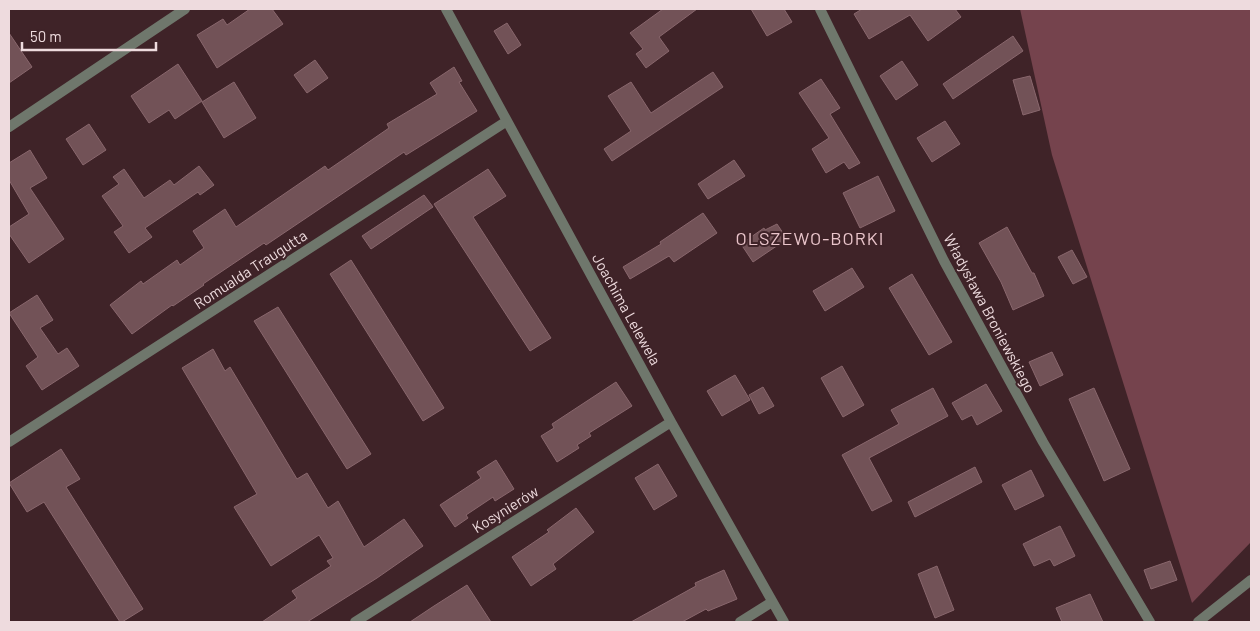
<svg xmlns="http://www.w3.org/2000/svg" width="1260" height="631" viewBox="0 0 1260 631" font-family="Barlow,sans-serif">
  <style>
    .green { fill: #75434d }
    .building { fill: #725257; stroke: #89676d }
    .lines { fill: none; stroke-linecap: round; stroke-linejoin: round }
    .minor { stroke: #6f776c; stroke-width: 10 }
    .labels { text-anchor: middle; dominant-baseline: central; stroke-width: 4; stroke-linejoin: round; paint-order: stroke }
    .street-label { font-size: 15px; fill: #eedbde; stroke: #3f2328 }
    .quarter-label { font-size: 18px; letter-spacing: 1px; fill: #eac5cb; stroke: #3f2328 }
  </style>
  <rect width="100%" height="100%" fill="#3f2328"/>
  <path class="green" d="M 1020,9 L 1251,9 L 1251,542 L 1192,603 L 1052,155 Z"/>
  <path class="building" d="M 250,9 L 272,9 L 283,24 L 217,68 L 197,35 L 223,19 L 227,25 Z
    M 663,9 L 697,9 L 659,37 L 669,51 L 646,68 L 636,54 L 643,49 L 630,33 Z
    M 751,9 L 784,9 L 792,22 L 767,36 Z
    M 862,9 L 955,9 L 961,17 L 928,41 L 910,15 L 869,39 L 854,14 Z
    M 507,23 L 521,45 L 508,54 L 494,31 Z
    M 9,33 L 32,67 L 9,83 Z
    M 1013,36 L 1023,51 L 953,99 L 943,84 Z
    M 315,60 L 328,78 L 307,93 L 294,75 Z
    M 902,61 L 918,85 L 896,100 L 880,76 Z
    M 178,64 L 202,101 L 175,119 L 169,110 L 149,123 L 131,96 Z
    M 454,67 L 462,81 L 459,82 L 477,111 L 406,155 L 404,152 L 266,245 L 264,243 L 203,284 L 204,285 L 173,306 L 172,305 L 132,334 L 110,305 L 141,281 L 143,284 L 177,260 L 180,265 L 204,248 L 193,231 L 225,209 L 236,227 L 325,166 L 328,170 L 389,128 L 387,124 L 437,94 L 430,83 Z
    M 713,72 L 723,87 L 612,161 L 604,149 L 631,131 L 608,96 L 631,82 L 651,113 Z
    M 1030,76 L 1040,110 L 1023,115 L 1013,80 Z
    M 821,79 L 840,108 L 830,114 L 860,163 L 849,169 L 844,162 L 826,173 L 812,149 L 829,138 L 799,93 Z
    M 234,82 L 256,118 L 224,138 L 202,102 Z
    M 945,121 L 960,144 L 932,162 L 917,138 Z
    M 89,124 L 106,150 L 83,165 L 66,139 Z
    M 30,150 L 47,178 L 30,188 L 64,239 L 29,263 L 9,234 L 9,227 L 29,214 L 9,180 L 9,163 Z
    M 734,160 L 745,176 L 708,199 L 698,184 Z
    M 199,166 L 214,185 L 200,195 L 198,192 L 145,228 L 152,237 L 129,253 L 114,232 L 123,226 L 102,196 L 119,184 L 113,177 L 124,169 L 144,198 L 170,180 L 174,185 Z
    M 488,169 L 506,196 L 473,217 L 551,338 L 530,351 L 434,204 Z
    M 878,176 L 895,211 L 860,228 L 843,193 Z
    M 424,195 L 433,207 L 371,249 L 362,236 Z
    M 703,213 L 717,233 L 674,262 L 669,256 L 630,279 L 623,267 L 661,244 L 660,242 Z
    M 777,224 L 787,239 L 753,262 L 741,244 L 764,228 L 765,230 Z
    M 1007,227 L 1032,273 L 1034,273 L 1044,296 L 1013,310 L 1001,282 L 979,243 Z
    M 1072,250 L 1087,277 L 1073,284 L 1058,257 Z
    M 351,260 L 444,408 L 423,421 L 330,274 Z
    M 852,268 L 864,287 L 825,311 L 813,291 Z
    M 912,274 L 952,342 L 929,355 L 889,288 Z
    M 37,295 L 53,320 L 40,328 L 58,354 L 67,348 L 79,366 L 42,390 L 26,366 L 38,357 L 9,313 Z
    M 278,307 L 371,454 L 347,469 L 254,321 Z
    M 213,349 L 225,371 L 230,367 L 297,479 L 307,473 L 328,508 L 338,501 L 364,547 L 404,519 L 423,546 L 377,578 L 307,622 L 262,622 L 297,598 L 292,591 L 331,566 L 327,561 L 333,558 L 319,535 L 271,566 L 234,507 L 257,494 L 182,368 Z
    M 1052,352 L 1063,375 L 1040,386 L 1029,362 Z
    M 842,366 L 864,405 L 843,417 L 821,378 Z
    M 735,375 L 750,400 L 722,416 L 707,391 Z
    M 616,382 L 632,406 L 589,433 L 591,436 L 577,445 L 579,448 L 557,462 L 541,436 L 554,428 L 552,424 Z
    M 986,384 L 1002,411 L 977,425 L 972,415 L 962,420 L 952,403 Z
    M 763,387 L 774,406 L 759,414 L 749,395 Z
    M 933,388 L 948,416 L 869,458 L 892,501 L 872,511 L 842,455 L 899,424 L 891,410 Z
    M 1094,388 L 1130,469 L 1104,481 L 1069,399 Z
    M 61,449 L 80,479 L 66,487 L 143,609 L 122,622 L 120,622 L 44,502 L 27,512 L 9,483 Z
    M 496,460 L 514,489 L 495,501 L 493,497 L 466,515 L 468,518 L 455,527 L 440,505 L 481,478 L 477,472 Z
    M 658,464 L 677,496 L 654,510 L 635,478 Z
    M 975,467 L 982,482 L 915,517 L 908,502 Z
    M 1031,470 L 1044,496 L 1015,510 L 1002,485 Z
    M 576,508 L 594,532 L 553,564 L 556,569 L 531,586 L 512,557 L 549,532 L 547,530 Z
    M 1060,526 L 1075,556 L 1054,566 L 1050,559 L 1034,566 L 1023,544 Z
    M 1170,561 L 1177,580 L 1151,589 L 1144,570 Z
    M 937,566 L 954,610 L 935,618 L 918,574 Z
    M 724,570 L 737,599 L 708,611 L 706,609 L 682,622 L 631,622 L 696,586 L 695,583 Z
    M 467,585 L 491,622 L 410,622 L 434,606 Z
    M 1090,594 L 1103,622 L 1062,622 L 1056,608 Z"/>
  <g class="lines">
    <path class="minor" d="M 446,9 L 671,422 L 784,622
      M 820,9 L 944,261 L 1043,442 L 1150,622
      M 9,127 L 185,9
      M 9,442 L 507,121
      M 355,622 L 671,422
      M 740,622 L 772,602
      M 1198,622 L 1251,580"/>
  </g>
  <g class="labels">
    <g class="street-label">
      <text transform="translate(250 269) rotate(-33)">Romualda Traugutta</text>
      <text transform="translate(627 309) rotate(61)">Joachima Lelewela</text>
      <text transform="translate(990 313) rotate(62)">Władysława Broniewskiego</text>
      <text transform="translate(505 509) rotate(-32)">Kosynierów</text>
    </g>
    <g class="quarter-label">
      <text x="810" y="238">OLSZEWO-BORKI</text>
    </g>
  </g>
  <rect width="1260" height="631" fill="none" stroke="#eedbde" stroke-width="20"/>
  <path d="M22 42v8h134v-8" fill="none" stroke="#eedbde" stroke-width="2.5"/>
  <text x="30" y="42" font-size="15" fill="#eedbde" stroke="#3f2328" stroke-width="4" paint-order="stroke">50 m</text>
</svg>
